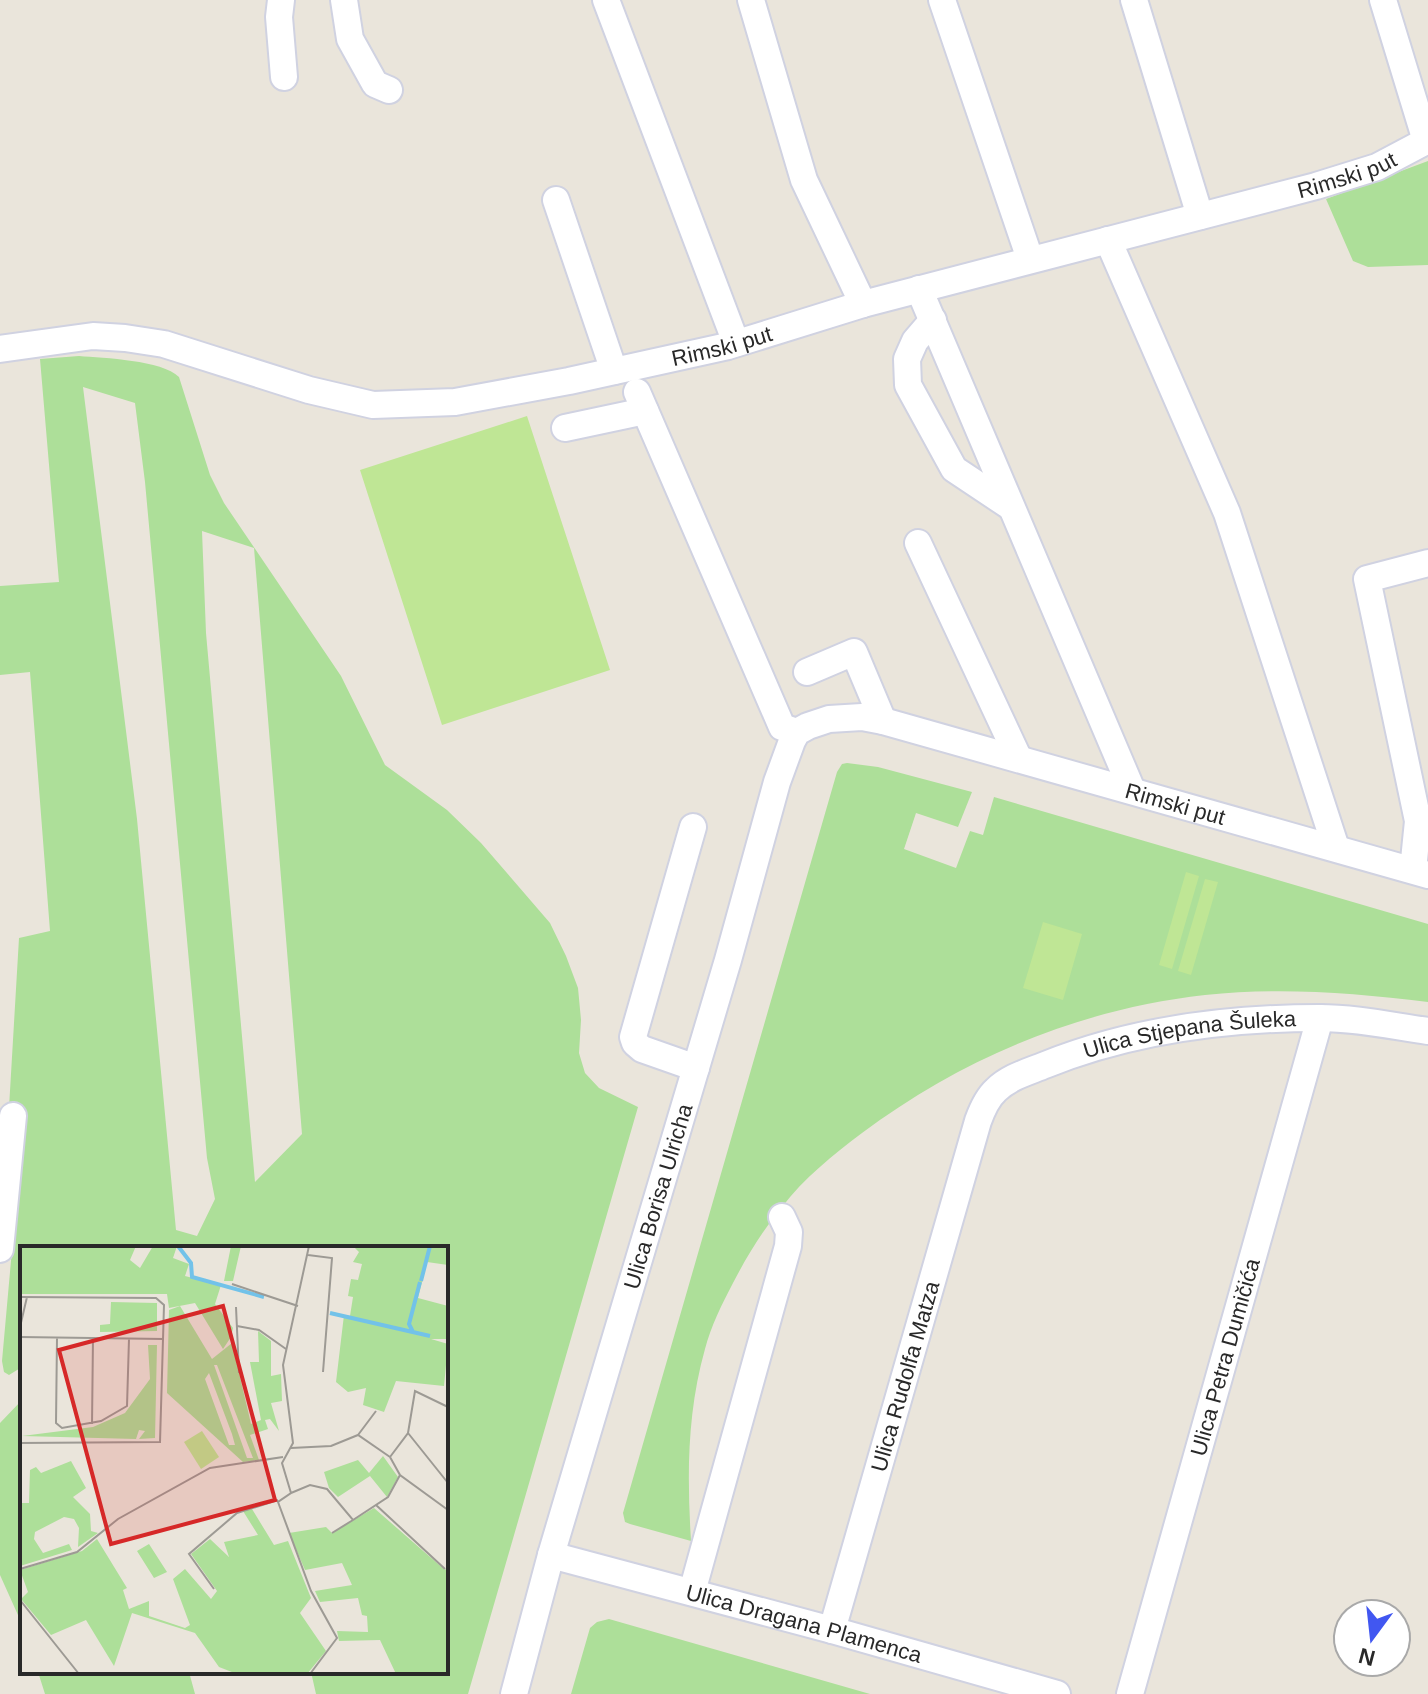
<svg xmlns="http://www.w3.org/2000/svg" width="1428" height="1694" viewBox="0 0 1428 1694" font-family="Helvetica,sans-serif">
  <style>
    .green { fill: #addf99; fill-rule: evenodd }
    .pitch { fill: #bfe695 }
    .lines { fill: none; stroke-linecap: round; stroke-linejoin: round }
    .minor-casing { stroke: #d0d2e1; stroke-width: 30 }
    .minor { stroke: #fff; stroke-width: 26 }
    .labels { text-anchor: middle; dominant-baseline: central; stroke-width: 6; stroke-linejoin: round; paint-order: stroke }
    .street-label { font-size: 22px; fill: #292929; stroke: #fff }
    .inset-river { fill: none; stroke: #72c2e9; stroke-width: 4 }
    .inset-road { fill: none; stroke: #9d9a94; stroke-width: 2 }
    .view { fill: #d62828; fill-opacity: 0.15; stroke: #d62828; stroke-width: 4 }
    .inset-edge { fill: none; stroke: #292929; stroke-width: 4 }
  </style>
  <rect width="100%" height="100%" fill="#eae5db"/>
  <path class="green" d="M 1428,161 L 1428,265 L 1368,267 L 1353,261 L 1326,199 Z
    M 79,356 C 104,358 162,360 179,377 L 210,475 L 224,503 L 341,676 L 385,765 L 447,810 L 481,843 L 550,923 L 566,956 L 578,988 L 581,1020 L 579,1053 L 585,1073 L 599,1088 L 638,1107 L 468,1694 L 316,1694 L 311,1672 L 446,1672 L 446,1248 L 22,1248 L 22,1367 L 9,1375 L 4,1372 L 2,1361 L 17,1194 L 9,1108 L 19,938 L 50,931 L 30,672 L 0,675 L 0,586 L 59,582 L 40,359 ZM 83,387 L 135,403 L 145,482 L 207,1158 L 215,1199 L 197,1236 L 176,1230 L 137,819 ZM 202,531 L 254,548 L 302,1134 L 255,1182 L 206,633 Z
    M 847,763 L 878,767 L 972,792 L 958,827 L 916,813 L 904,849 L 956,868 L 970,831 L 983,835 L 994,797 L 1428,924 L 1428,1002 C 1354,993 1280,987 1205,995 C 1080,1009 962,1058 862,1133 C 834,1154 803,1179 782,1207 C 763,1230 747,1256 733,1283 C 722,1304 711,1326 705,1349 C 687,1413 687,1476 691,1541 L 630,1524 L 625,1522 L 623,1513 L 837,772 L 842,764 Z
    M 22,1400 L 22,1624 L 0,1575 L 0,1423 Z
    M 609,1619 L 870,1694 L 571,1694 L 590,1628 L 597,1622 Z
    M 38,1672 L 189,1672 L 195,1694 L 45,1694 Z"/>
  <path class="pitch" d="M 527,416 L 610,670 L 442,725 L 360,470 Z
    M 1186,872 L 1199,876 L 1172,969 L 1159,965 Z
    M 1205,879 L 1218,882 L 1191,975 L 1178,971 Z
    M 1043,922 L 1082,934 L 1063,1000 L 1023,988 Z"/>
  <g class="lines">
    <g class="minor-casing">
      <g id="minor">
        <path d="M 281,0 L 279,17 L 284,77"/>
        <path d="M 344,0 L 350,39 L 375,84 L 389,90"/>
        <path d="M 606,0 L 736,343"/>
        <path d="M 751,0 L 804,180 L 863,304"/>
        <path d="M 942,0 L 1030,259"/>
        <path d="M 1134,0 L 1200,216"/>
        <path d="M 1383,0 L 1426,141"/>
        <path d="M 556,200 L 614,371"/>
        <path d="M 1108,240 L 1227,513 L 1336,848"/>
        <path d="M 919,289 L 1132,790"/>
        <path d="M 933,320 L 915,341 L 907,359 L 908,385 L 954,469 L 1011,507"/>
        <path id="s1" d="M 0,349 L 93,336 L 125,338 L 164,344 L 309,390 L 373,405 L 455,402 L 569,381 L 728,346 L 863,304 L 1316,186 L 1377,167 L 1428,140"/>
        <path d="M 637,392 L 782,727 L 797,732"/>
        <path d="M 565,428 L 645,411"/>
        <path d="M 918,543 L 1018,757"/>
        <path d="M 807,672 L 854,652 L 883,721"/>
        <path d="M 693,827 L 633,1037 L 635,1043 L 642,1049 L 696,1068"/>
        <path d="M 1413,870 L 1418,821 L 1367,579 L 1428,563"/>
        <path d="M 0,1249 L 13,1116"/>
        <path id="s2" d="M 551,1555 L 832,1630 L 1057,1694"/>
        <path d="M 692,1592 L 788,1246 L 789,1232 L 782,1217"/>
        <path id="s3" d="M 832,1630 L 978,1121 C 982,1110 987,1098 996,1090 C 1009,1077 1028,1072 1045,1065 C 1132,1030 1225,1018 1319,1018 C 1356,1018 1392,1026 1428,1031"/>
        <path id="s4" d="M 514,1694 L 551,1555 L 728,960 L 777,782 L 792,741 L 797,732 L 808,726 L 829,719 L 862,717 L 883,721 L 1428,875"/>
        <path id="s5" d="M 1130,1694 L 1320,1018"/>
      </g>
    </g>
    <use href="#minor" class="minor"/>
  </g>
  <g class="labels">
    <g class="street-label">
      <text stroke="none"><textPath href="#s1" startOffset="1386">Rimski put</textPath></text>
      <text stroke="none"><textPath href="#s1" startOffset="738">Rimski put</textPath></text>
      <text stroke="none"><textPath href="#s4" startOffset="1396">Rimski put</textPath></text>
      <text stroke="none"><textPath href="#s3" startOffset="770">Ulica Stjepana Šuleka</textPath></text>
      <text stroke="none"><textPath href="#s4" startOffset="518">Ulica Borisa Ulricha</textPath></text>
      <text stroke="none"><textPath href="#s5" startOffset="350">Ulica Petra Dumičića</textPath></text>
      <text stroke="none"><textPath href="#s3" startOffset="264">Ulica Rudolfa Matza</textPath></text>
      <text stroke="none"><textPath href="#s2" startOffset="262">Ulica Dragana Plamenca</textPath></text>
    </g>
  </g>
  <g transform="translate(20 1246)">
    <rect width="428" height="428" fill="#eae5db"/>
    <path d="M 0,0 L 116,0 L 110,14 L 120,22 L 133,0 L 157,0 L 153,12 L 169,18 L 165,30 L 201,39 L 195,58 L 213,82 L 211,91 L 203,103 L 175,57 L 149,62 L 147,48 L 0,48 ZM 211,0 L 221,0 L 213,35 L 204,35 ZM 333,0 L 428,0 L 428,19 L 407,16 L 398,52 L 428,60 L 428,93 L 411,93 L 428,98 L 424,140 L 376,135 L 364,166 L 343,159 L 346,142 L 328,146 L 316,136 L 324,69 L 330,70 L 333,51 L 328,50 L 331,33 L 338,34 L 342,18 L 333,16 L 339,6 ZM 91,56 L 137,57 L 137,85 L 80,86 L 80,79 L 90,78 ZM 160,60 L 192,113 L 212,97 L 231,178 L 241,174 L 230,116 L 239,116 L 238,85 L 251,95 L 251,130 L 261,128 L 262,155 L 251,157 L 259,185 L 250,173 L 245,174 L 248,183 L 230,189 L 239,214 L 223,216 L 147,147 L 149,64 ZM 194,119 L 197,119 L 233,212 L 227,212 ZM 189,127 L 212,188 L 215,199 L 209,199 L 185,133 ZM 128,99 L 137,99 L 135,192 L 119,193 L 125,185 L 119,184 L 116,193 L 2,190 L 73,181 L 105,167 L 130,133 ZM 363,210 L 378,231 L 367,251 L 350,230 L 318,251 L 309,242 L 304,226 L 338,214 L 349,227 ZM 51,215 L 66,242 L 53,251 L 70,268 L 71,285 L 78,287 L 58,301 L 59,282 L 54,273 L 44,271 L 15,286 L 14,293 L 23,307 L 49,298 L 52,304 L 0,320 L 0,257 L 9,257 L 10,224 L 16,221 L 21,227 ZM 354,262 L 425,324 L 428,320 L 428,428 L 376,428 L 360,394 L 319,395 L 317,385 L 348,386 L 347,370 L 342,369 L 338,352 L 300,356 L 295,345 L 332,339 L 322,317 L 285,324 L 269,287 L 306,281 L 312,287 ZM 232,263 L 254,299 L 268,295 L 291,352 L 280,367 L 306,405 L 287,428 L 217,428 L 199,421 L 175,387 L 112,367 L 94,420 L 66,374 L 31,389 L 1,353 L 8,346 L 0,324 L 62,305 L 77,293 L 107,342 L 103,344 L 109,363 L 129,355 L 129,370 L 165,382 L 170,379 L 153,333 L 165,323 L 191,353 L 197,345 L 171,308 L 190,293 L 209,311 L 204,296 L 238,289 L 223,265 ZM 129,298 L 147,326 L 134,332 L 117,305 Z" fill="#addf99" fill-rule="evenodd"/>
    <path d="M 182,185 L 199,211 L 181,223 L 164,196 Z" fill="#bfe695"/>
    <path class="inset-river" d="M 158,0 L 171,17 L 172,31 L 244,51M 401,35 L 410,0M 310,67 L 410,90M 393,86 L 389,78 L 400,36"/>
    <path class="inset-road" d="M 289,0 L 263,119 L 273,197 L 262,217 L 271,247 L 258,256 L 291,345 L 317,392 L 290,428M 288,9 L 312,12 L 303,126M 212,38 L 278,60M 0,51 L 136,52 L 144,59 L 140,196 L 0,197M 216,61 L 219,127M 217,80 L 239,84 L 266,103M 0,81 L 7,51M 0,91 L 144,93M 37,92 L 36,177 L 42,182 L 81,175 L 107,160 L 109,93M 72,178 L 73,92M 388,187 L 428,237M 338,189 L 356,165M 271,202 L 311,200 L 338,189 L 370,211M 370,211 L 388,187 L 395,145 L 428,161M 370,211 L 380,229 L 428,264M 271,247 L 290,239 L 307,243 L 333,274 L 368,251 L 380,229M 356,259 L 425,323M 312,287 L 333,274M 0,323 L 57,306 L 98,273 L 190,222 L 263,211M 194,343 L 169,308 L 217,267 L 258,254M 0,354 L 59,428"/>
    <path class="view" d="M 203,60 L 255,254 L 91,298 L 39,104 Z"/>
    <rect width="428" height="428" class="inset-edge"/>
  </g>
  <g transform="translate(1372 1638) rotate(195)"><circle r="38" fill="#ffffff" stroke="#a9a9a9" stroke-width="2"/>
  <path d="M0-6L14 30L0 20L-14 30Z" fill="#4157f1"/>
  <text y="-12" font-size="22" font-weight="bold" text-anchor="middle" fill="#292929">N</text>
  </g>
</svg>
